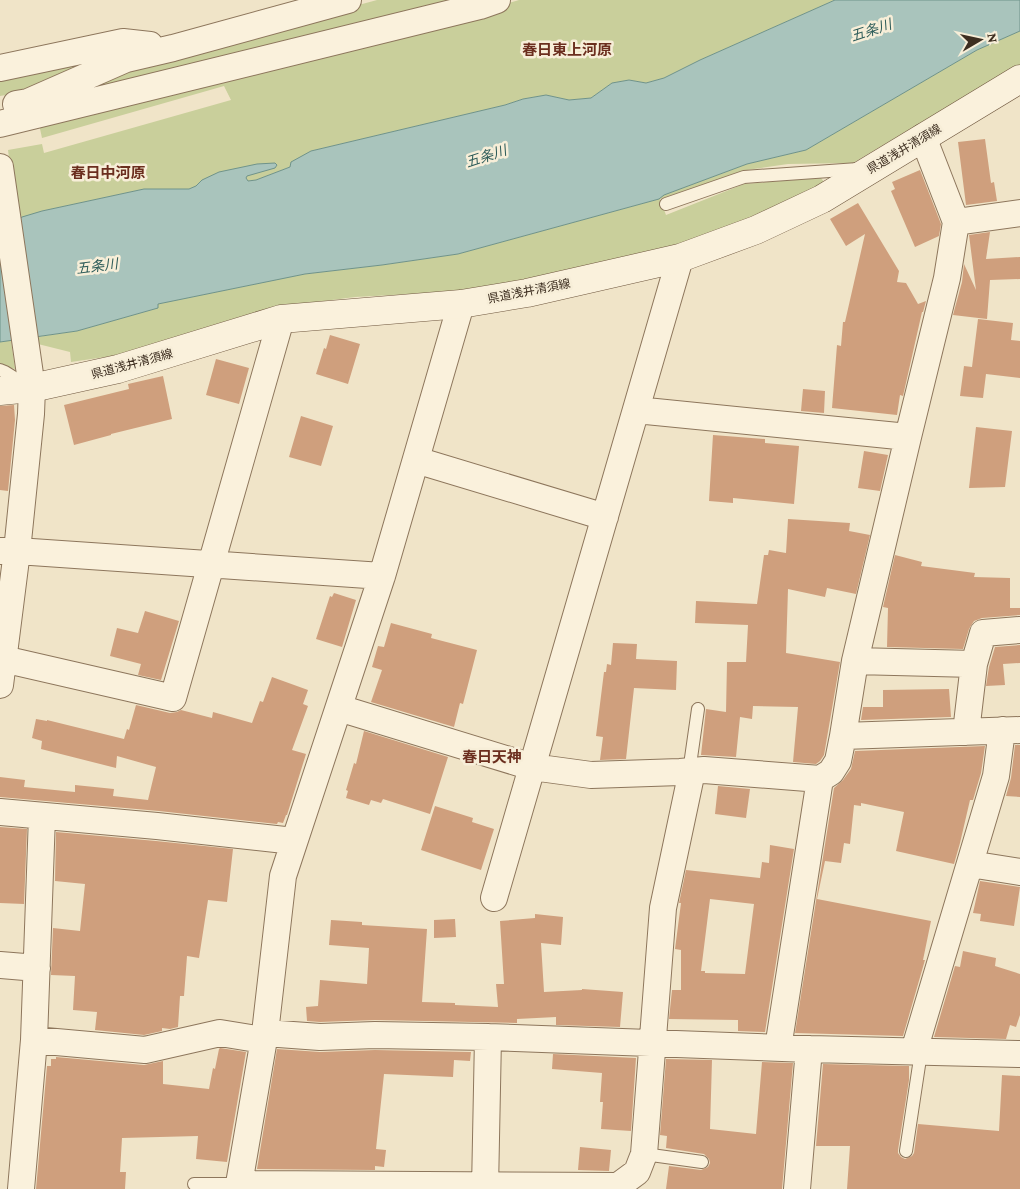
<svg xmlns="http://www.w3.org/2000/svg" width="1020" height="1189" viewBox="0 0 1020 1189" font-family="'Crimson Pro','Noto Sans JP',serif">
  <style>
    .green { fill: #c9cf9b }
    .water { fill: #a9c4bc; stroke: #6f938a }
    .building { fill: #cf9f7d; fill-rule: evenodd }
    .lines { fill: none; stroke-linecap: round; stroke-linejoin: round }
    .service-casing { stroke: #8d765c; stroke-width: 14 }
    .minor-casing { stroke: #8d765c; stroke-width: 28 }
    .secondary-casing { stroke: #6f573f; stroke-width: 29 }
    .service { stroke: #faf1dc; stroke-width: 12 }
    .minor { stroke: #faf1dc; stroke-width: 26 }
    .secondary { stroke: #faf1dc; stroke-width: 28 }
    .labels { text-anchor: middle; dominant-baseline: central; stroke-width: 5; stroke-linejoin: round; paint-order: stroke }
    .street-label { font-size: 12px; fill: #3d2e20; stroke: #f7eed8 }
    .water-label { font-size: 14px; font-style: italic; fill: #2f5d5a; stroke: #f7eed8 }
    .quarter-label { font-size: 15px; font-weight: bold; fill: #6b2e1e; stroke: #f7eed8 }
  </style>
  <rect width="100%" height="100%" fill="#f0e4c8"/>
  <path class="green" d="M 377,0 L 469,0 L 56,105 L 128,68 Z
    M 519,0 L 835,0 L 700,60 L 664,78 L 646,83 L 629,80 L 612,83 L 591,98 L 569,100 L 546,95 L 523,99 L 505,105 L 311,151 L 290,167 L 256,180 L 248,181 L 246,178 L 247,176 L 203,180 L 197,186 L 189,189 L 144,189 L 42,211 L 17,220 L 8,150 L 42,144 L 44,153 L 231,100 L 224,86 L 42,138 L 39,124 L 492,8 Z
    M 1020,31 L 1020,66 L 1006,72 L 853,163 L 788,164 L 747,170 L 660,199 L 666,215 L 744,184 L 821,178 L 824,182 L 822,185 L 760,217 L 673,247 L 546,278 L 468,291 L 355,297 L 286,306 L 242,316 L 119,355 L 71,362 L 70,352 L 38,344 L 37,337 L 77,331 L 158,308 L 157,304 L 305,274 L 382,265 L 458,254 L 659,199 L 664,195 L 747,164 L 806,150 L 977,50 Z
    M 110,57 L 18,93 L 0,96 L 0,78 Z
    M 11,340 L 15,369 L 0,365 L 0,342 Z"/>
  <path class="water" d="M 835,0 L 1020,0 L 1020,31 L 977,50 L 806,150 L 747,164 L 664,195 L 659,199 L 458,254 L 382,265 L 305,274 L 158,304 L 158,308 L 77,331 L 0,342 L 0,231 L 22,217 L 42,211 L 144,189 L 189,189 L 196,186 L 202,180 L 219,172 L 257,164 L 275,163 L 277,165 L 275,168 L 247,176 L 246,178 L 248,181 L 256,180 L 290,167 L 291,162 L 311,151 L 505,105 L 523,99 L 546,95 L 569,100 L 591,98 L 612,83 L 629,80 L 646,83 L 664,78 L 700,60 Z"/>
  <path class="building" d="M 985,139 L 991,183 L 994,182 L 997,201 L 966,205 L 958,142 Z
    M 920,170 L 941,224 L 939,236 L 915,247 L 891,191 L 895,189 L 892,182 Z
    M 858,203 L 899,271 L 897,282 L 906,283 L 918,304 L 926,301 L 923,312 L 922,312 L 903,396 L 900,395 L 897,415 L 832,408 L 837,345 L 841,346 L 843,322 L 845,322 L 865,234 L 846,246 L 830,219 Z
    M 990,232 L 986,259 L 1020,257 L 1020,279 L 990,280 L 987,319 L 953,315 L 962,282 L 964,264 L 976,290 L 969,235 Z
    M 978,319 L 1013,323 L 1011,340 L 1020,341 L 1020,378 L 986,374 L 983,398 L 960,396 L 964,366 L 972,367 Z
    M 330,335 L 360,344 L 348,384 L 316,374 L 324,348 L 326,349 Z
    M 216,359 L 249,368 L 239,404 L 206,395 Z
    M 163,376 L 172,419 L 111,434 L 111,435 L 74,445 L 64,405 L 129,389 L 128,384 Z
    M 803,389 L 825,391 L 824,413 L 801,411 Z
    M 14,405 L 15,420 L 8,491 L 0,490 L 0,406 Z
    M 301,416 L 333,426 L 321,466 L 289,457 Z
    M 976,427 L 1012,431 L 1005,487 L 969,488 Z
    M 713,435 L 765,439 L 765,443 L 799,446 L 794,504 L 733,498 L 733,503 L 709,501 Z
    M 864,451 L 888,455 L 880,491 L 858,488 Z
    M 788,519 L 850,523 L 849,531 L 870,535 L 856,594 L 827,588 L 825,597 L 788,589 L 786,653 L 840,662 L 824,755 L 820,761 L 816,764 L 793,762 L 798,707 L 753,706 L 752,719 L 740,717 L 736,757 L 701,755 L 706,709 L 726,712 L 727,662 L 746,662 L 748,625 L 695,623 L 696,601 L 757,604 L 764,555 L 768,555 L 769,550 L 786,553 Z
    M 895,555 L 922,562 L 921,566 L 975,573 L 974,577 L 1010,578 L 1010,608 L 1020,608 L 1020,615 L 982,618 L 974,621 L 969,629 L 963,649 L 887,647 L 888,608 L 883,607 Z
    M 334,593 L 356,600 L 342,647 L 316,639 L 330,596 L 332,597 Z
    M 145,611 L 179,621 L 161,680 L 138,675 L 141,664 L 110,656 L 117,628 L 138,633 Z
    M 391,623 L 432,634 L 431,638 L 477,650 L 463,704 L 460,703 L 454,727 L 371,702 L 382,670 L 372,667 L 378,646 L 384,647 Z
    M 613,643 L 637,644 L 636,659 L 677,661 L 676,690 L 634,688 L 626,759 L 600,760 L 603,737 L 596,736 L 604,672 L 606,672 L 607,664 L 611,665 Z
    M 1020,645 L 1020,663 L 1003,664 L 1005,685 L 986,686 L 989,667 L 995,647 Z
    M 272,677 L 308,690 L 303,704 L 308,706 L 292,750 L 306,754 L 287,815 L 286,815 L 283,823 L 278,822 L 277,824 L 159,811 L 0,797 L 0,777 L 25,780 L 24,787 L 75,792 L 75,785 L 114,789 L 113,796 L 148,800 L 156,767 L 117,756 L 116,768 L 41,749 L 42,741 L 32,738 L 36,719 L 47,721 L 47,720 L 124,739 L 127,729 L 129,730 L 136,705 L 170,713 L 177,712 L 181,710 L 212,718 L 213,712 L 252,723 L 260,701 L 263,702 Z
    M 949,689 L 951,717 L 861,720 L 863,707 L 883,707 L 883,690 Z
    M 364,731 L 448,757 L 430,814 L 383,799 L 381,803 L 371,800 L 369,805 L 346,798 L 348,791 L 346,790 L 354,763 L 356,764 Z
    M 1015,745 L 1020,745 L 1020,797 L 1006,796 L 1011,778 Z
    M 985,746 L 981,773 L 973,800 L 970,800 L 960,843 L 954,864 L 896,851 L 904,812 L 861,803 L 861,806 L 854,805 L 850,844 L 844,843 L 841,863 L 825,861 L 817,899 L 931,921 L 923,960 L 925,960 L 903,1036 L 795,1033 L 834,788 L 843,780 L 851,769 L 855,751 Z
    M 718,786 L 750,789 L 746,818 L 715,814 Z
    M 435,806 L 473,818 L 472,822 L 494,829 L 481,870 L 421,850 Z
    M 0,827 L 27,829 L 24,904 L 0,903 Z
    M 56,832 L 156,841 L 233,849 L 227,902 L 208,900 L 199,958 L 187,956 L 184,996 L 180,996 L 178,1027 L 170,1029 L 162,1028 L 162,1031 L 144,1035 L 95,1030 L 97,1012 L 73,1010 L 75,976 L 51,975 L 53,928 L 80,931 L 85,884 L 55,881 Z
    M 770,845 L 794,849 L 765,1032 L 738,1031 L 738,1020 L 669,1019 L 672,990 L 681,990 L 681,950 L 675,949 L 681,903 L 679,903 L 686,870 L 760,878 L 762,862 L 769,863 ZM 710,899 L 754,904 L 745,974 L 705,973 L 705,971 L 701,971 Z
    M 980,881 L 1020,887 L 1014,926 L 980,921 L 981,914 L 973,913 Z
    M 535,914 L 563,917 L 561,945 L 541,943 L 544,992 L 582,990 L 582,989 L 623,992 L 620,1027 L 621,1027 L 556,1025 L 556,1017 L 517,1019 L 517,1023 L 375,1020 L 320,1022 L 307,1021 L 306,1007 L 318,1006 L 320,980 L 367,984 L 369,948 L 329,945 L 331,920 L 362,922 L 362,925 L 427,929 L 422,1002 L 455,1003 L 455,1005 L 498,1007 L 496,984 L 504,984 L 500,921 L 535,918 Z
    M 455,919 L 456,937 L 434,938 L 434,920 Z
    M 963,951 L 996,958 L 995,966 L 1020,974 L 1020,1015 L 1016,1027 L 1010,1025 L 1006,1039 L 934,1037 L 955,966 L 960,967 Z
    M 220,1048 L 246,1052 L 227,1162 L 196,1159 L 198,1136 L 122,1138 L 120,1172 L 126,1172 L 125,1189 L 36,1189 L 47,1066 L 51,1066 L 51,1059 L 56,1059 L 56,1057 L 144,1065 L 163,1061 L 163,1084 L 209,1089 L 213,1068 L 215,1069 L 219,1049 Z
    M 277,1049 L 320,1052 L 375,1050 L 471,1052 L 470,1061 L 454,1060 L 453,1077 L 384,1074 L 376,1149 L 386,1150 L 384,1167 L 375,1166 L 375,1170 L 257,1169 Z
    M 553,1054 L 636,1058 L 631,1131 L 601,1129 L 603,1102 L 600,1102 L 602,1073 L 552,1069 Z
    M 666,1059 L 712,1060 L 710,1129 L 756,1134 L 762,1062 L 793,1063 L 782,1189 L 666,1189 L 669,1166 L 701,1170 L 708,1167 L 710,1163 L 709,1159 L 704,1154 L 666,1148 L 667,1136 L 660,1135 Z
    M 823,1064 L 909,1066 L 909,1080 L 898,1150 L 898,1153 L 901,1157 L 905,1159 L 912,1156 L 914,1153 L 918,1124 L 999,1131 L 1002,1075 L 1020,1076 L 1020,1189 L 847,1189 L 850,1146 L 816,1146 Z
    M 580,1147 L 611,1150 L 609,1171 L 578,1170 Z"/>
  <g class="lines">
    <g class="service-casing">
      <path id="service" d="M 666,204 L 744,177 L 858,169
        M 0,370 L 5,372 L 26,385
        M 689,772 L 698,709
        M 906,1151 L 921,1052
        M 644,1154 L 702,1162
        M 194,1184 L 239,1184"/>
    </g>
    <g class="minor-casing">
      <path id="minor" d="M 0,68 L 123,42 L 150,45
        M 16,104 L 28,102 L 126,59 L 173,48 L 348,0
        M 0,124 L 480,6 L 497,0
        M 0,167 L 32,388 L 31,414 L 17,551 L 0,685
        M 956,222 L 1020,213
        M 461,304 L 382,576 L 283,876 L 265,1033 L 239,1184 L 618,1186 L 637,1172 L 644,1154 L 663,908 L 692,771
        M 636,410 L 908,437
        M 416,460 L 605,517
        M 0,551 L 17,551 L 382,576
        M 3,659 L 173,698 L 281,319
        M 855,661 L 974,664
        M 339,708 L 532,767 L 591,775 L 680,772 L 704,770 L 820,779 L 831,772 L 838,761 L 843,736 L 855,661 L 908,437 L 947,278 L 956,222 L 923,137
        M 966,732 L 974,664 L 983,633 L 1020,630
        M 843,736 L 1020,730
        M 0,812 L 157,826 L 294,841
        M 970,864 L 1020,872
        M 494,898 L 680,258
        M 0,965 L 37,968
        M 265,1033 L 320,1037 L 375,1035 L 488,1037 L 809,1049 L 1020,1054
        M 34,1040 L 145,1050 L 220,1033 L 263,1040
        M 778,1048 L 820,779
        M 914,1051 L 996,776 L 1002,730
        M 21,1189 L 34,1040 L 42,816
        M 485,1189 L 488,1037
        M 797,1189 L 809,1049"/>
    </g>
    <g class="secondary-casing">
      <path id="secondary" d="M 0,391 L 32,388 L 118,369 L 281,319 L 461,304 L 527,293 L 680,258 L 756,230 L 822,199 L 1020,79"/>
    </g>
    <use href="#service" class="service"/>
    <use href="#minor" class="minor"/>
    <use href="#secondary" class="secondary"/>
  </g>
  <g class="labels">
    <g class="street-label">
      <text transform="translate(904 149) rotate(-31)">県道浅井清須線</text>
      <text transform="translate(529 291) rotate(-11)">県道浅井清須線</text>
      <text transform="translate(132 364) rotate(-15)">県道浅井清須線</text>
    </g>
    <g class="water-label">
      <text transform="translate(871 30) rotate(-18)">五条川</text>
      <text transform="translate(486 156) rotate(-18)">五条川</text>
      <text transform="translate(97 266) rotate(-7)">五条川</text>
    </g>
    <g class="quarter-label">
      <text x="567" y="50">春日東上河原</text>
      <text x="108" y="173">春日中河原</text>
      <text x="492" y="757">春日天神</text>
    </g>
  </g>
  <g transform="translate(980 40) rotate(81)" stroke="#f7eed8" stroke-width="4" paint-order="stroke">
  <path d="M0-4L9 19L0 12L-9 19Z" fill="#3d2e20"/>
  <text y="-8" font-size="14" font-weight="bold" text-anchor="middle" fill="#3d2e20">N</text>
  </g>
</svg>
